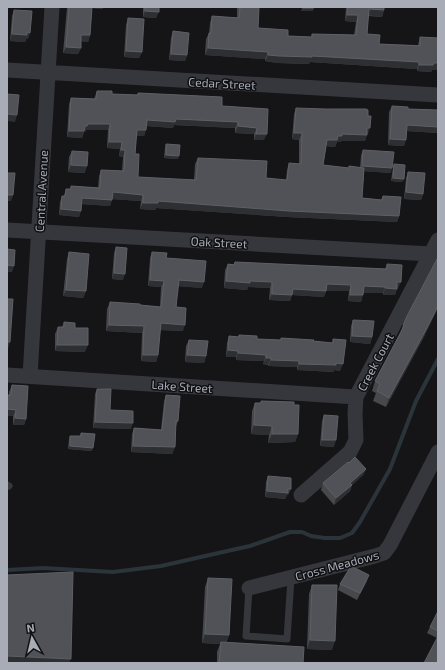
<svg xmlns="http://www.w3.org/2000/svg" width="445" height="670" viewBox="0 0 445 670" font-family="'Exo 2',sans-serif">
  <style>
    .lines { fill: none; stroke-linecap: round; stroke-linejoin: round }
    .stream { stroke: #2b343b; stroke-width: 4 }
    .lane { stroke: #36373c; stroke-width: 7 }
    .street { stroke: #36373c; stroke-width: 15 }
    .wall { fill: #46484c }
    .shaded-wall { fill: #2e2f32 }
    .building { fill: #515258; stroke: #5e6066 }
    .labels { text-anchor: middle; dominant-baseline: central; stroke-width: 3; stroke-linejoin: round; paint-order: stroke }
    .street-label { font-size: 12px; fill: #a7acb7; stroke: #101012 }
  </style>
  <rect width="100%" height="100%" fill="#151517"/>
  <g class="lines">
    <path class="stream" d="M 7,570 L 43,568 L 113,572 L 161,566 L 214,554 L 250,546 L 290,532 L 302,532 L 311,536 L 325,538 L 340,538 L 352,533 L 360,522 L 390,469 L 416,401 L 438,359"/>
    <path class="lane" d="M 7,485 L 9,486
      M 249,588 L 246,636 L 287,639 L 291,578"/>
    <path class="street" d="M 7,70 L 438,95
      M 7,230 L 431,254
      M 7,375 L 356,397
      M 30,376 L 52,7
      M 301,495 L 350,452 L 356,440 L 355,413 L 356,397 L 438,240
      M 249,588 L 375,556 L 384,553 L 390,545 L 438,452"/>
  </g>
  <path class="wall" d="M 67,7 L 103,7 L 103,9 L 92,8 L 90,35 L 88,42 L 81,41 L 81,48 L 78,54 L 63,53 Z
    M 143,7 L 159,7 L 156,18 L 143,17 Z
    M 237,7 L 259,7 L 258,28 L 288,36 L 311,37 L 312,34 L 354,35 L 356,22 L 345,21 L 346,7 L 384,7 L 384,10 L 382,17 L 368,16 L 367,34 L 379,44 L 418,45 L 420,37 L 438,38 L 438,70 L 432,70 L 431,72 L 417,71 L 417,69 L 310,62 L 309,64 L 277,63 L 265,61 L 265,59 L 205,55 L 206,39 L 209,33 L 210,23 L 212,16 L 237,18 Z
    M 14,10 L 28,39 L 26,39 L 25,42 L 10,41 L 12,16 Z
    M 128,18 L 142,52 L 139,58 L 124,57 L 126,25 Z
    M 173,31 L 187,55 L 185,61 L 169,60 L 171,38 Z
    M 97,91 L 112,94 L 137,95 L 138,93 L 222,106 L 268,109 L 264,140 L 254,140 L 254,134 L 235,133 L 235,128 L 174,125 L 173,128 L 147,126 L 144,136 L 136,136 L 135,154 L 138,177 L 194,180 L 195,164 L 198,158 L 266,178 L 286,180 L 287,170 L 289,163 L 299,164 L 299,140 L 292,139 L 294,114 L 296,108 L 368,134 L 367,134 L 365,141 L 341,141 L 340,142 L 337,142 L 335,147 L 326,146 L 323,165 L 348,168 L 349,166 L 360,168 L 361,155 L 363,150 L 391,173 L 364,171 L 362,198 L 381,200 L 383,196 L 399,216 L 397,222 L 287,217 L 156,208 L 156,210 L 140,209 L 141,201 L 112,199 L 110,206 L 82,204 L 79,217 L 59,215 L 60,202 L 62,196 L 64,196 L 66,189 L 70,189 L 71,186 L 98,188 L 99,176 L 101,170 L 122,171 L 123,157 L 119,156 L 120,149 L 107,148 L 108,130 L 86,130 L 85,132 L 84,132 L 82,138 L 67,137 L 69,104 L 71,98 L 94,99 Z
    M 392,106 L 408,109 L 438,110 L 438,133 L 407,131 L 404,146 L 388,145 L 389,112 Z
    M 166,144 L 178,159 L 164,158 L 165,148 Z
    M 72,151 L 85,173 L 68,172 L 69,157 Z
    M 394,164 L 404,179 L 402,182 L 391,181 L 393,167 Z
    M 408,172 L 423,194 L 421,200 L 404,199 L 406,178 Z
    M 116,247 L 123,280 L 112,279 L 114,253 Z
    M 69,252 L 86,291 L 83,298 L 63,296 L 67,259 Z
    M 152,252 L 166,258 L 202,288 L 178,286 L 176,307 L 183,331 L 160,330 L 158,355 L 156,362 L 141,361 L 142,333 L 106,331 L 107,309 L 110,302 L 160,307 L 161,287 L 148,286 L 150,258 Z
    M 235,262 L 385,269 L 387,264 L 398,288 L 397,288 L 395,295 L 383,295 L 383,293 L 363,293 L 361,302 L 348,301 L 349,291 L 326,291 L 324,297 L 292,295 L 290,301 L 269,300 L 270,288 L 248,287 L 247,290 L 224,288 L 225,270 L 228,264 L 234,264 Z
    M 353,320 L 372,337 L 370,344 L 350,342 L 351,326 Z
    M 64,322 L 75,328 L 85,352 L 55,351 L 55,334 L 58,327 L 62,327 Z
    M 403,325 L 425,335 L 386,407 L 373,401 L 376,393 L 372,391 L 375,381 L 400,334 Z
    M 239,335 L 257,339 L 280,340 L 281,338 L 332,343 L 333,339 L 340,371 L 334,370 L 334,372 L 297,370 L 297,367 L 268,366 L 268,365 L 263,364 L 264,361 L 236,360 L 236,357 L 226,357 L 227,343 L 229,336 L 238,337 Z
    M 189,340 L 206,356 L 204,363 L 185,362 L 186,346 Z
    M 12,385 L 26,419 L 24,425 L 13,425 L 13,416 L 7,416 L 7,395 L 9,395 L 9,392 Z
    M 97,389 L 110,410 L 131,429 L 93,428 L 95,394 Z
    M 166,395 L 178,421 L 176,426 L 175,447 L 172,454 L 131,452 L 132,434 L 134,428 L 161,430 L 164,401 Z
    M 261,401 L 294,405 L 298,434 L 295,442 L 268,443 L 269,435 L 251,434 L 252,411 L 255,403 L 261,403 Z
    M 324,415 L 334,447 L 320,446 L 322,421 Z
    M 81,433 L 92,451 L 68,449 L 69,439 L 70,436 L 80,436 Z
    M 349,463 L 366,469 L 363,475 L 352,485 L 350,491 L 334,505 L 321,490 L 323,483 Z
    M 268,476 L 291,489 L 288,495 L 287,495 L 285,499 L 265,497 L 266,482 Z
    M 208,578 L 229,635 L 226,643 L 303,663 L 217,663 L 217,652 L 220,644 L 202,643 L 205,587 Z
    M 367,581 L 357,600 L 338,590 L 340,584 Z
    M 312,585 L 332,650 L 307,649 L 309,594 Z
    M 438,611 L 438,663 L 437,638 L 427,633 Z"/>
  <path class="shaded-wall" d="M 91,7 L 103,7 L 103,9 L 90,8 Z
    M 302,8 L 314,8 L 313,11 L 301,11 Z
    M 369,9 L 384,10 L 382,17 L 366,15 Z
    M 145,11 L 159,12 L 156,18 L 143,17 Z
    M 347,15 L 358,15 L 356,22 L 345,21 Z
    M 27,32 L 30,33 L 28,39 L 26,39 L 25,42 L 10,41 L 12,34 Z
    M 81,35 L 90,35 L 88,42 L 79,41 Z
    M 66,47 L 81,48 L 78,54 L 63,53 Z
    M 208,48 L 268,52 L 265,59 L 205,55 Z
    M 126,51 L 142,52 L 139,58 L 124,57 Z
    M 171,54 L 187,55 L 185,61 L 169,60 Z
    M 268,55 L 312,56 L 419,62 L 417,69 L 310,62 L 309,64 L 277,63 L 265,61 Z
    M 434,63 L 438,63 L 438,70 L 432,70 L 431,72 L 417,71 L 419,65 Z
    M 7,114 L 17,115 L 15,122 L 7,121 Z
    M 176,119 L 238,122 L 235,128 L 174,125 L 173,128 L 145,126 L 147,120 Z
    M 88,124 L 110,124 L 108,130 L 86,130 L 85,132 L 84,132 L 82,138 L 67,137 L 69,131 L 85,126 Z
    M 407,125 L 438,127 L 438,133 L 405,131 Z
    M 238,126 L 257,128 L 254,134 L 235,133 Z
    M 367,128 L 370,128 L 368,134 L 365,134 Z
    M 137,130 L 146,130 L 144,136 L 134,136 Z
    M 294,133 L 302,133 L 299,140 L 292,139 Z
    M 256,134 L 267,134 L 264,140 L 254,140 Z
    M 342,134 L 367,135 L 365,141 L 341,141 L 340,142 L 337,142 L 335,147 L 325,146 L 327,140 Z
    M 390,139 L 406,140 L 404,146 L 388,145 Z
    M 109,142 L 122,142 L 120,149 L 107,148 Z
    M 121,150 L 125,150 L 123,157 L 119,156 Z
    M 166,155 L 179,156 L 178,159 L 164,158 Z
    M 71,165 L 87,166 L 85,173 L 68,172 Z
    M 362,166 L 392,168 L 391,173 L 360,171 Z
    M 393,178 L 404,179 L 402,182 L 391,181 Z
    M 113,192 L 143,195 L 141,201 L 110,199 Z
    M 406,192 L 423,194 L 421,200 L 404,199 Z
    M 7,195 L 13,195 L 11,201 L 7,201 Z
    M 82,198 L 112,200 L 110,206 L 80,204 Z
    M 158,201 L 399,216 L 397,222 L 287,217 L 156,208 L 156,210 L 140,209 L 143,203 Z
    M 61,209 L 81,211 L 79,217 L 59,215 Z
    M 8,265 L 14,266 L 12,272 L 7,272 L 7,268 Z
    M 114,273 L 125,274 L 123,280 L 112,279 Z
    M 150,280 L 164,281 L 161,287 L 148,286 Z
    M 179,280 L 204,282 L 202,288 L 177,286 Z
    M 226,281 L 250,281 L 272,282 L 270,288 L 248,287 L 247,290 L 224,288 Z
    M 397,282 L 401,282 L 398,288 L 395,288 Z
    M 327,284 L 351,285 L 349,291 L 324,291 Z
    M 364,286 L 385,287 L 383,293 L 361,293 Z
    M 385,288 L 397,289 L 395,295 L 383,295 Z
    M 293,289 L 326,291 L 324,297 L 292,295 L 290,301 L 269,300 L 272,294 Z
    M 66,290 L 86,291 L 83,298 L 63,296 Z
    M 350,295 L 363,295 L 361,302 L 348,301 Z
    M 438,306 L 438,308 L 425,335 L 386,407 L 389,398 Z
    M 161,323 L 185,325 L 183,331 L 158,330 Z
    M 109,325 L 144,326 L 142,333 L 106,331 Z
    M 352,336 L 372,337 L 370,344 L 350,342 Z
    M 7,342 L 10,342 L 8,349 L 7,348 Z
    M 57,345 L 88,345 L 85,352 L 55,351 Z
    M 228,350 L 238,351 L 236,357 L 226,357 Z
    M 238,353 L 266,355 L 264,361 L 236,360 Z
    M 143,355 L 158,355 L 156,362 L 141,361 Z
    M 187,355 L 206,356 L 204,363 L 185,362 Z
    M 266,358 L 271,358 L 268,365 L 263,364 Z
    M 271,360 L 299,361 L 297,367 L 268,366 Z
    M 336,363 L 343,364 L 340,371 L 334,370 L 334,372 L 297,370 L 299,364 Z
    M 7,409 L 16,410 L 13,416 L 7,416 Z
    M 15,418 L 26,419 L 24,425 L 13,425 Z
    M 95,422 L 133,423 L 131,429 L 93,428 Z
    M 254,425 L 272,426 L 269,435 L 251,434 Z
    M 272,434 L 298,434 L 295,442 L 268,443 Z
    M 322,440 L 336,440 L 334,447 L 320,446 Z
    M 70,446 L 93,448 L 92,451 L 68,449 Z
    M 133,446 L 175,447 L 172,454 L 131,452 Z
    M 366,469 L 363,475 L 352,485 L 350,491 L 334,505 L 336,498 L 350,483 Z
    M 288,489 L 291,489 L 288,495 L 287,495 L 285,499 L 265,497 L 267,491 Z
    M 369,575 L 367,581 L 357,600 L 360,593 Z
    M 205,634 L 229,635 L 225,644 L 221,642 L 220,644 L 202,643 Z
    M 310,640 L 335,641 L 332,650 L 307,649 Z
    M 7,656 L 71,659 L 69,663 L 7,663 Z"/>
  <path class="building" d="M 69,7 L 92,7 L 90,35 L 81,35 L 81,48 L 66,47 Z
    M 145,7 L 159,7 L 159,12 L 145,11 Z
    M 240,7 L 259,7 L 258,28 L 288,30 L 288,36 L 312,37 L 312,34 L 356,35 L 358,15 L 347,15 L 348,7 L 384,7 L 384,10 L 369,9 L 367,34 L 380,35 L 379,44 L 420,46 L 420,37 L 438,38 L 438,63 L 434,63 L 433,65 L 419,65 L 419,62 L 312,56 L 312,57 L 279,56 L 268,55 L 268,52 L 208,48 L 209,33 L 211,33 L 212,16 L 239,18 Z
    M 302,7 L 314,7 L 314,8 L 302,8 Z
    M 14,10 L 32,11 L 30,33 L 27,32 L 27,35 L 12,34 Z
    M 128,18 L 144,19 L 142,52 L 126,51 Z
    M 173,31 L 189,33 L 187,55 L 171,54 Z
    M 97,91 L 112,91 L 112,94 L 138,95 L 138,93 L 222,97 L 222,106 L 268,109 L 267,134 L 256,134 L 257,128 L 238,126 L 238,122 L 176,119 L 175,122 L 147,120 L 146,130 L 137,130 L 135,154 L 139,154 L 138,177 L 196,180 L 198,158 L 267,161 L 266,178 L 287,180 L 289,163 L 301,164 L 302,133 L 294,133 L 296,108 L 325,109 L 366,109 L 368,110 L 368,116 L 371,116 L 370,128 L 367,128 L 367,135 L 342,134 L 342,136 L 338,136 L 337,140 L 327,140 L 323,165 L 349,168 L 349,166 L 364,168 L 362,198 L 382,200 L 383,196 L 401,197 L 399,216 L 289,211 L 158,201 L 158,203 L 143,203 L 143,195 L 113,192 L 112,200 L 82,198 L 81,211 L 61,209 L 62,196 L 65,196 L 66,189 L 71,189 L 71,186 L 100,188 L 101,170 L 124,171 L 125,150 L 121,150 L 122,142 L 109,142 L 110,124 L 88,124 L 87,126 L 85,126 L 84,131 L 69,131 L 71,98 L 96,99 Z
    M 7,94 L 19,95 L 17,115 L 7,114 Z
    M 392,106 L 408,107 L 408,109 L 438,110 L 438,127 L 407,125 L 406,140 L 390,139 Z
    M 166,144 L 180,145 L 179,156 L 166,155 Z
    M 363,150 L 394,152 L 392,168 L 362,166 Z
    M 72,151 L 88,152 L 87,166 L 71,165 Z
    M 394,164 L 405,165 L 404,179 L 393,178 Z
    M 408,172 L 425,173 L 423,194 L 406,192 Z
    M 7,173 L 15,173 L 13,195 L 7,195 Z
    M 116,247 L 127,248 L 125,274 L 114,273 Z
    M 7,249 L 15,250 L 14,266 L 8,265 L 7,270 Z
    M 69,252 L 89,254 L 86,291 L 66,290 Z
    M 152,252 L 167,253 L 166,258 L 206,261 L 204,282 L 179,280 L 176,307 L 186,308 L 185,325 L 161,323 L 158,355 L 143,355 L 144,326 L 109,325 L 110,302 L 140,304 L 140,305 L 161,307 L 164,281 L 150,280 Z
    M 438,257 L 438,306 L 428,326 L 389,398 L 377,391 L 380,384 L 375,381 L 404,326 L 403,325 L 407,316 Z
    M 235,262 L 387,269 L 387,264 L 402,265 L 401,282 L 397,282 L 397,289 L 385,288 L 385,287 L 364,286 L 363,295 L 350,295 L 351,285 L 327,284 L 326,291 L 293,289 L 292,295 L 272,294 L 272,282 L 250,281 L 250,283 L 226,281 L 228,264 L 234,265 Z
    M 7,299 L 13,299 L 10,342 L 7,342 Z
    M 353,320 L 374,321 L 372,337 L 352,336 Z
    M 64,322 L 75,323 L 75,328 L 88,328 L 88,345 L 57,345 L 58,327 L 64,327 Z
    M 239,335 L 257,336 L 257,339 L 281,340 L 281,338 L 314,340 L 313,341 L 333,343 L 333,339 L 346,340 L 343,364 L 336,363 L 336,365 L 299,364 L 299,361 L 271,360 L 271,358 L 266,358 L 266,355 L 238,353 L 238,351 L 228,350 L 229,336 L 239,337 Z
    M 189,340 L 208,341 L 206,356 L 187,355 Z
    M 12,385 L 28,386 L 26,419 L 15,418 L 16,410 L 7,409 L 7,395 L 11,395 Z
    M 97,389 L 111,389 L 110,410 L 133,411 L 133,423 L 95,422 Z
    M 166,395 L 180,396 L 178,421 L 176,421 L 175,447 L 133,446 L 134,428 L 162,430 Z
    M 261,401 L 294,402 L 294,405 L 299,405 L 298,434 L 272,434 L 272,426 L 254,425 L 255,403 L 261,403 Z
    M 324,415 L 338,416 L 336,440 L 322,440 Z
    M 81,433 L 95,434 L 93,448 L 70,446 L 70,436 L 81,436 Z
    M 355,457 L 366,469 L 350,483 L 352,485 L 336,498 L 323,483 L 348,462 L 349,463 Z
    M 268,476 L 291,478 L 291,489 L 288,489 L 288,493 L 267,491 Z
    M 351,566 L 369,575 L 360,593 L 340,584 Z
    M 73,572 L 71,659 L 7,656 L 7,575 Z
    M 208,578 L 232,579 L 229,635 L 205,634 Z
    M 312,585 L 337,585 L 335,641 L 310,640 Z
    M 438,611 L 438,631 L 430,627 Z
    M 438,636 L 438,663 L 424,663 Z
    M 221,642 L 304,647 L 303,663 L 219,663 Z"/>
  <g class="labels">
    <g class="street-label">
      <text transform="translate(222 83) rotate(3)">Cedar Street</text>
      <text transform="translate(41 191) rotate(-87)">Central Avenue</text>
      <text transform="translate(219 242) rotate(3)">Oak Street</text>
      <text transform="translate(375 362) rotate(-62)">Creek Court</text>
      <text transform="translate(182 386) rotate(4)">Lake Street</text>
      <text transform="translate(337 565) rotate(-15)">Cross Meadows</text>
    </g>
  </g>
  <rect width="445" height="670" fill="none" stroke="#a7acb7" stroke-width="16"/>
  <g transform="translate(32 638) rotate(352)" stroke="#101012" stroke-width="3" paint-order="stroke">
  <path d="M0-3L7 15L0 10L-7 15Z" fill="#a7acb7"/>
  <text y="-6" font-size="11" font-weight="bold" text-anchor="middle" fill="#a7acb7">N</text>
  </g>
</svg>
